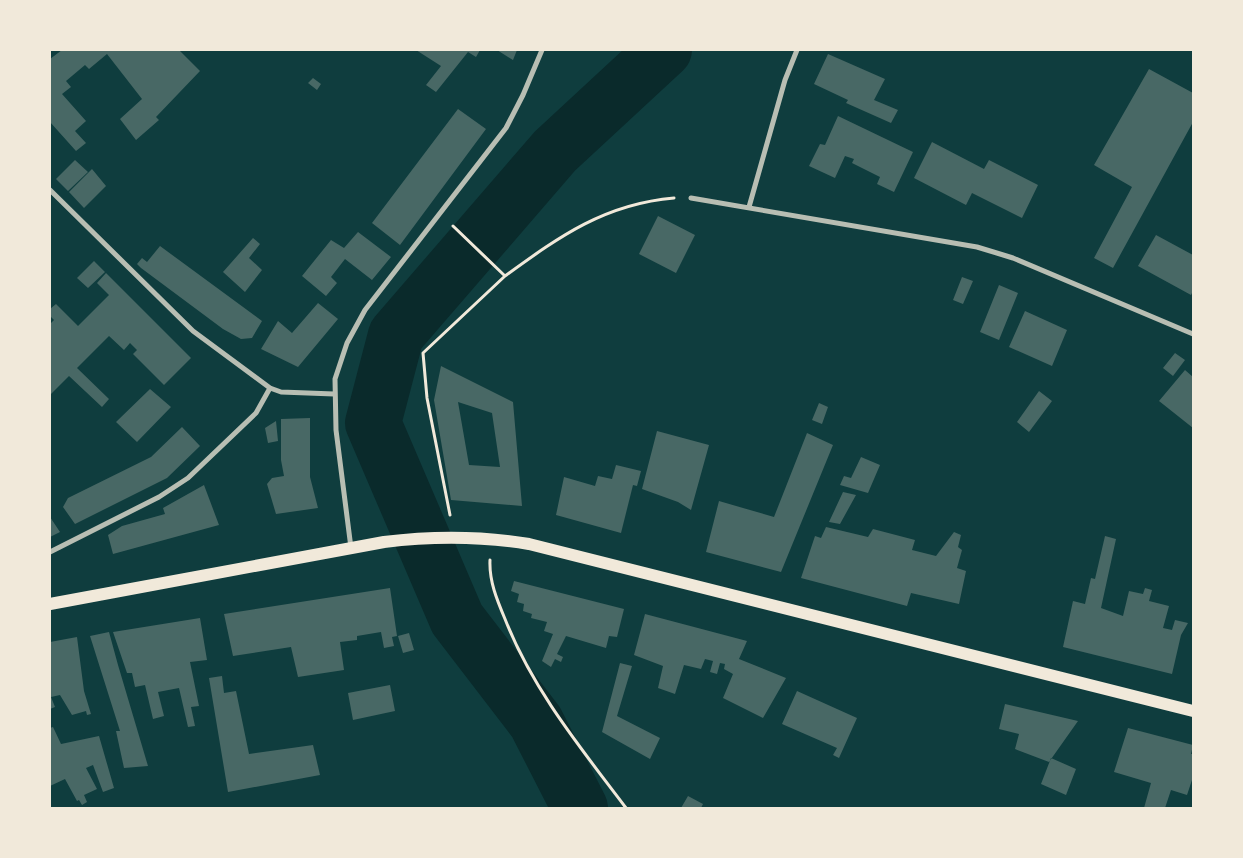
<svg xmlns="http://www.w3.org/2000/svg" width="1243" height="858" viewBox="0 0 1243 858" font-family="'Source Sans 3',sans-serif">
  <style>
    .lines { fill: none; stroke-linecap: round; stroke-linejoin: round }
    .river { stroke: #0a2a2b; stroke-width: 56 }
    .building { fill: #486865; fill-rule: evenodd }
    .path { stroke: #f1e9da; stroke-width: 3 }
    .minor { stroke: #b8beb3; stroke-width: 5 }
    .primary { stroke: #f1e9da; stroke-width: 12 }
  </style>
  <rect width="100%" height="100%" fill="#0f3d3e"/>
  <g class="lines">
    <path class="river" d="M 580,808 L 536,722 L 457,619 L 373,423 L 396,335 L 555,151 L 664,50"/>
  </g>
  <path class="building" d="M 62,50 L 179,50 L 200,71 L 156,117 L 159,120 L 136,140 L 120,119 L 142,99 L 107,54 L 89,69 L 85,65 L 66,81 L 71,87 L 62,94 L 86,121 L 75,131 L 86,143 L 76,151 L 50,122 L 50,59 Z
    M 416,50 L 480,50 L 476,57 L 468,52 L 436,92 L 426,85 L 441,66 Z
    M 497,50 L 517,50 L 513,60 Z
    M 828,54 L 885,79 L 874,100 L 898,110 L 891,123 L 846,103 L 848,100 L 814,84 Z
    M 1149,69 L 1193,93 L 1193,122 L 1113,268 L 1094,258 L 1132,187 L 1094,165 Z
    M 313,78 L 321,84 L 317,90 L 308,83 Z
    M 458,109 L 486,129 L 400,245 L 372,223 Z
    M 838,116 L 913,152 L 894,192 L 877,184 L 880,177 L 852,163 L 854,159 L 845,156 L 835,178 L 809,166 L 820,144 L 825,145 Z
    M 932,142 L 984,169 L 989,160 L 1038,185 L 1022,218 L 972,193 L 966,205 L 914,178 Z
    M 75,160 L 88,172 L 68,191 L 56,179 Z
    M 92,169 L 106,186 L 84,208 L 69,192 Z
    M 658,216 L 695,235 L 676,273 L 639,254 Z
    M 358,232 L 391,257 L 372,280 L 345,259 L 331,277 L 337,283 L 326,296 L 302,276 L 331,240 L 344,248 Z
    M 1156,235 L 1193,255 L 1193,291 L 1191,295 L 1138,266 Z
    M 253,238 L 260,244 L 249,258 L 262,270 L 245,292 L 223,272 Z
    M 160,246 L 262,321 L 252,338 L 241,339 L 223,329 L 141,268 L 137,264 L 142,258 L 147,262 Z
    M 94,261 L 105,272 L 88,288 L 77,278 Z
    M 106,273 L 191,358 L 164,385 L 133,354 L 137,350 L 130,343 L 124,350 L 109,336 L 77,368 L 109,399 L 102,407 L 69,376 L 50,395 L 50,324 L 54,320 L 50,316 L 50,309 L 56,304 L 78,326 L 109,295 L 97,283 Z
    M 962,277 L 973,281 L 963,304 L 953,300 Z
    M 999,285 L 1018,293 L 999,340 L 980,332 Z
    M 318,303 L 338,319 L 298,367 L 261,349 L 278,321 L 292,333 Z
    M 1025,311 L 1067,330 L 1052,366 L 1009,347 Z
    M 1175,353 L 1185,360 L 1173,376 L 1163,368 Z
    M 441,366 L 513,402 L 522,506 L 451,500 L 434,400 ZM 458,402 L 492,413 L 500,467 L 469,465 Z
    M 1185,370 L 1193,377 L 1193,428 L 1159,401 Z
    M 150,389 L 171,407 L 137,442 L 116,422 Z
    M 1039,391 L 1052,401 L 1029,432 L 1017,422 Z
    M 819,403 L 828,407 L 822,424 L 812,420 Z
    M 310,418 L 310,477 L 318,508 L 276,514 L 267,484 L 272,478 L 284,476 L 281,460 L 281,419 Z
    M 276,421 L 278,441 L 268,443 L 265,428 Z
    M 182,427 L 200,446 L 167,478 L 75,524 L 63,507 L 68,498 L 151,457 Z
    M 657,431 L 709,445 L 691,510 L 678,502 L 642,489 Z
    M 807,433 L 833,445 L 781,572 L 706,552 L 719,501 L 774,517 Z
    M 861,457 L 880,465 L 868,493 L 840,485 L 844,476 L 851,478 Z
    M 616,465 L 641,471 L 637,486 L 633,485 L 621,533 L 556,515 L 564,477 L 595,486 L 598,476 L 612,479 Z
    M 204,485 L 219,525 L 113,554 L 108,535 L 122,526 L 165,514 L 163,508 Z
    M 843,492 L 856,495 L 840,524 L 829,522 Z
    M 50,517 L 60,532 L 50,537 Z
    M 826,527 L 868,537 L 873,529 L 915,540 L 912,550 L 936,556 L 954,532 L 961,535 L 958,547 L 962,550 L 957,568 L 966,571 L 959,604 L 911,593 L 907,606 L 801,578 L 815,536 L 821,538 Z
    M 1105,536 L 1116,539 L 1101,608 L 1123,616 L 1129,591 L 1143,594 L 1145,588 L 1152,590 L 1149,601 L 1169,606 L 1163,628 L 1172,630 L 1175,620 L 1188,623 L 1181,635 L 1172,674 L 1063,647 L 1073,601 L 1085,604 L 1091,578 L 1095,579 Z
    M 514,581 L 624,609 L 617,637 L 609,636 L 606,648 L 566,636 L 557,654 L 563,657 L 561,662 L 555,659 L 551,667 L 542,661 L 553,634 L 544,631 L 547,622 L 531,618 L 532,614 L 523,611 L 524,604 L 517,602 L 519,594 L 511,591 Z
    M 390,588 L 397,636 L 392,637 L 394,646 L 384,648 L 381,632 L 357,636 L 357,640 L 340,642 L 344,670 L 298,677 L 291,647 L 233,656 L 224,614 Z
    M 645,614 L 747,641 L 739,659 L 786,678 L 763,718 L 723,698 L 733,674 L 724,669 L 725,664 L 720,663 L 717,674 L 710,672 L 713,661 L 705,659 L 701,669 L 684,665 L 675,694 L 658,688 L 663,666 L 634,655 Z
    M 200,618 L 207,660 L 190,662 L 199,706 L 191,707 L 195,726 L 188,727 L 179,688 L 158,692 L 164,716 L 153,719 L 145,685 L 135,687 L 132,673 L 127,673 L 113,632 Z
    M 109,632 L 118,665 L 148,766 L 124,768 L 116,731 L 120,731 L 90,636 Z
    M 409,633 L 414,650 L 403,653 L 398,636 Z
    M 77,637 L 84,691 L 91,714 L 87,715 L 86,711 L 72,715 L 60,695 L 51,697 L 55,707 L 50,709 L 50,642 Z
    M 620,663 L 632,666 L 617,716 L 660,738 L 650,759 L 602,732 Z
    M 222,676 L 224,693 L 236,691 L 249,754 L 313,745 L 320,775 L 228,792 L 209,678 Z
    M 390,685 L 395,711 L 353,720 L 348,693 Z
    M 797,691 L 857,718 L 839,758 L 833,755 L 837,748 L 782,724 Z
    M 1005,704 L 1048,714 L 1078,721 L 1049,762 L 1015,749 L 1019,734 L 999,729 Z
    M 53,727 L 61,744 L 99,736 L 114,788 L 103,792 L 93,765 L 86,768 L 97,789 L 84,795 L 87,802 L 82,805 L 79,800 L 77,801 L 65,779 L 50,786 L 50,728 Z
    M 1128,728 L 1193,745 L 1191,754 L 1193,754 L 1193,777 L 1187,795 L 1171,790 L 1165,808 L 1144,808 L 1151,783 L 1114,772 Z
    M 1051,758 L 1076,769 L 1066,795 L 1041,784 Z
    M 688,796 L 703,804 L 701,808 L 681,808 Z"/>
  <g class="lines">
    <path class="path" d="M 453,226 L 505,276 C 559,237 604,204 674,198
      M 450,515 L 427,398 L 423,353 L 505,276
      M 490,560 C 489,581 497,600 505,619 C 533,690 580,747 626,808"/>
    <path class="minor" d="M 50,190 L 193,331 L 270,388 L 281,392 L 334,394
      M 691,198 L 977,247 L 1013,258 L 1193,334
      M 749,207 L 785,80 L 797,50
      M 351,548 L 336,430 L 335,379 L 347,343 L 365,310 L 506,128 L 523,95 L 542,50
      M 50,552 L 159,497 L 188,478 L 256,413 L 270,388"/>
    <path class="primary" d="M 50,604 L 384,542 C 433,536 480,536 529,544 L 1193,711"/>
  </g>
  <rect width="1243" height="858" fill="none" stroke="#f1e9da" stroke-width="102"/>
</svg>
